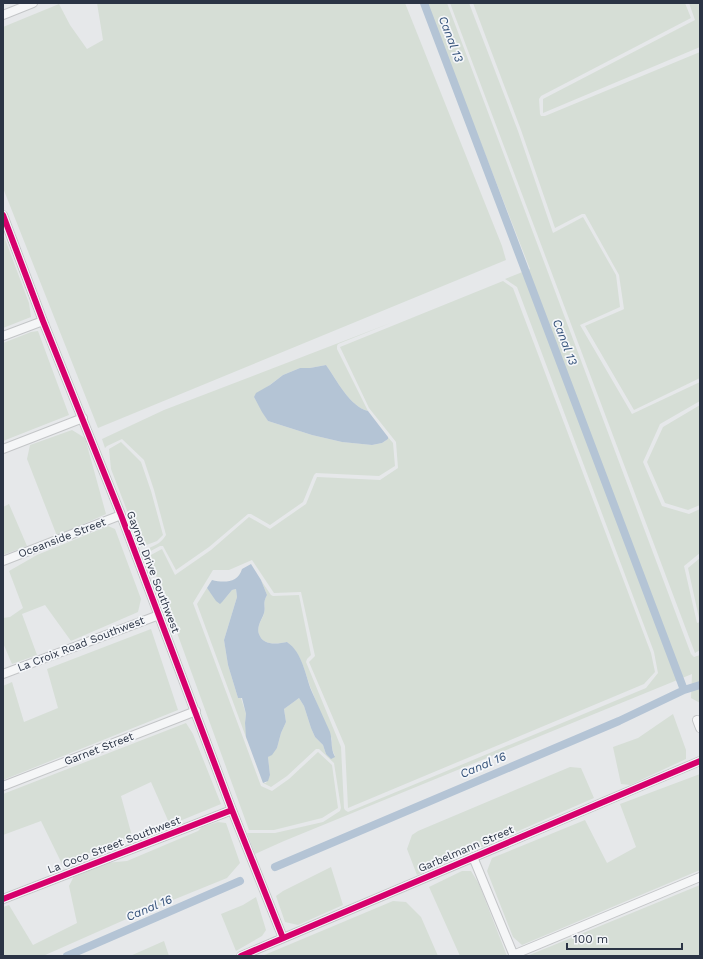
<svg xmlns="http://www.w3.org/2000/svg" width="703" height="959" viewBox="0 0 703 959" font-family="'Work Sans',sans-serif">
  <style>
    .green { fill: #d6ded6 }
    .water { fill: #b4c4d5 }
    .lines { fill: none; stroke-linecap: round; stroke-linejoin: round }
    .canal { stroke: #b4c4d5; stroke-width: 8 }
    .street-casing { stroke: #c4c6c8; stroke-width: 10 }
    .street { stroke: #f5f6f7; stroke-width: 8 }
    .cycleway-casing { stroke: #f4f6f9; stroke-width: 8 }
    .cycleway { stroke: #d6006c; stroke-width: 6 }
    .labels { text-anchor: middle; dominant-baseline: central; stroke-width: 3.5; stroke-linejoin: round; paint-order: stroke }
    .street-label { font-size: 11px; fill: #2b3445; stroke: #f4f6f9 }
    .water-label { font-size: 12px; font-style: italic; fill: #34527a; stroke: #f4f6f9 }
  </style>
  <rect width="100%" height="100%" fill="#e6e8ea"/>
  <path class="green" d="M 97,3 L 405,3 L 502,246 L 506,260 L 98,428 L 3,188 L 3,27 L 59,4 L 70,25 L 87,49 L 103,40 Z
    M 426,3 L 447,3 L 691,654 L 694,657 L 700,655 L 700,703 L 691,698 L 692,674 L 284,841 L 255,854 L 247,833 L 275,833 L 323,822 L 340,811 L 341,808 L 334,763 L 319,749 L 316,749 L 287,776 L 271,787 L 263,783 L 266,783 L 270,775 L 268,757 L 277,748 L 281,733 L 286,722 L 284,709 L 295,701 L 299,698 L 304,706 L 311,728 L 315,737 L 323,745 L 326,754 L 335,756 C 332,750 331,746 332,739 C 325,723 318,707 312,691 C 305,674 302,653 287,642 C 277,644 263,646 259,634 C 258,632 258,628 259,625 C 260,621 263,618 264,613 C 266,606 262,604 267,595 L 261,580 L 256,573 L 271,595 L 273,596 L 299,595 L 311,655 L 307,659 L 306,662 L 341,747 L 344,808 L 345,810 L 348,812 L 646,688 L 658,673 L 654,652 L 517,287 L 505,279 L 530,269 Z
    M 450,3 L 469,3 L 518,131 L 553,233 L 583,217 L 616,275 L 620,307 L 580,325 L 632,414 L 700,382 L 700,401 L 660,424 L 643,462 L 662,506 L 689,514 L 700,509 L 700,553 L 684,566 L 697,623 L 700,622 L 700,650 L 695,653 Z
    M 473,3 L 685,3 L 691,18 L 541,96 L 539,99 L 540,114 L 541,116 L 545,116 L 700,52 L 700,378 L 634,410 L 585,326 L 622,310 L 624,309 L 619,275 L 585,214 L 582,214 L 555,228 L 521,130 Z
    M 689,3 L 700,3 L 700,47 L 543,113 L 543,99 L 695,20 Z
    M 3,236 L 4,236 L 29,303 L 31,317 L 3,328 Z
    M 503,281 L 513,288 L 651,653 L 655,672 L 644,684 L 348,808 L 345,746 L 309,662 L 315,656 L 301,592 L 274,593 L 252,560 L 229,570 L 213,570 L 193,603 L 261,786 L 272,791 L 289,779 L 318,752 L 332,765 L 338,808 L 322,818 L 274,830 L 249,830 L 149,556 L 162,549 L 175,575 L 211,550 L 249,517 L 270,529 L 306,504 L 317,477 L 380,480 L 398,468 L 396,442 L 369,408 L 340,347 Z
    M 393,322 L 338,344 L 337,346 L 337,349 L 368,411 C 350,407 336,379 326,365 L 310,368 L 300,368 L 283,375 L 254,397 L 268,421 L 312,435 L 342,442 L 372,445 L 382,443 L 388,439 L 388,437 L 393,443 L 395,466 L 379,476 L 316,473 L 314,475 L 303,502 L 270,525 L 251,514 L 248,514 L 209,547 L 176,570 L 163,546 L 160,546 L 147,553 L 146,555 L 146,557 L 179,647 L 143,550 C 152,547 161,544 166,535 L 154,490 L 144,460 L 122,439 L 107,446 L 105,448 L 102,439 L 164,410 Z
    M 38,331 L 69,415 L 3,441 L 3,343 L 31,332 Z
    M 700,405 L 700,505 L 688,510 L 665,503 L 647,462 L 663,427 Z
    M 72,430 L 85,438 L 106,514 L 57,536 L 27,459 L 30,445 Z
    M 121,442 L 141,462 L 151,491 L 163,535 L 157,541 L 141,547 L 111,469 L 109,449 Z
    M 9,504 L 27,546 L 3,555 L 3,507 Z
    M 108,526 L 115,529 L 141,599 L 138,612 L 71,641 L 45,605 L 22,614 L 37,655 L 12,664 L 3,643 L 3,618 L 10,617 L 23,608 L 9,571 L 37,555 Z
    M 700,558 L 700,618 L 699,618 L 688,568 Z
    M 207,588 L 210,592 L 223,601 L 232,590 L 236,589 L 237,597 L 224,640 L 228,665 L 238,698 L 241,698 L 246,714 L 245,723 L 247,740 L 197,604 Z
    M 151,629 L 178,710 L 3,780 L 3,686 L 12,682 L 24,722 L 58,708 L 47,669 Z
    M 673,714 L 686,750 L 686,759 L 630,785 L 621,784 L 613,747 L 638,738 Z
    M 186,723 L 193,734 L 221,804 L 170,825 L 151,782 L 121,796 L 132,836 L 62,864 L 41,821 L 3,835 L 3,794 Z
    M 570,767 L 581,768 L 594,798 L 417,875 L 407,849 L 412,835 L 418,831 Z
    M 700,774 L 700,870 L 522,945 L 513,937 L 487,871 L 492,858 L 585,820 L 607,863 L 636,847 L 620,804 Z
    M 218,822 L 226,823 L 240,863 L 227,878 L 131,917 L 43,956 L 3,956 L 3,907 L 9,905 L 33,945 L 77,923 L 69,886 L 75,874 L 106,863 L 127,861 L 198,831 L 202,827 Z
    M 331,867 L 343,905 L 298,925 L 285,922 L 276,896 L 283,891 Z
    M 462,871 L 471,871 L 479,884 L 507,956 L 460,956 L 429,887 Z
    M 700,885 L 700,956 L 527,956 Z
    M 256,897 L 266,930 L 262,936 L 236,951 L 221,914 L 243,905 Z
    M 393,901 L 406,902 L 421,917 L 438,956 L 262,956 Z
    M 164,941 L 169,956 L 130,956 Z"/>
  <path class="water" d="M 326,365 C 336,379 350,407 368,411 L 388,437 L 388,439 L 382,443 L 372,445 L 342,442 L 312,435 L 268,421 L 262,412 L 254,397 L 256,393 L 270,385 L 283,375 L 300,368 L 310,368 Z
    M 251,564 L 261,580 L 267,595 C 262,604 266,606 264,613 C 263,617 260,621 259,625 C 258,628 258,632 259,634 C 263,646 277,644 287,642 C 303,653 305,675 312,692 C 318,705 324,719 330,732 C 333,742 330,747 335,757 L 331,759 L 326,754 L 323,745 L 315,737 L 311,728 L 304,706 L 299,698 L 295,701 L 284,709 L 286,722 L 281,733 L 277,748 L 272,755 L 268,757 L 270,775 L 268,781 L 263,783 L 246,737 L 245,723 L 246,714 L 242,698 L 238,698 L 228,665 L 224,640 L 237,597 L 236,589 L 232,590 L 223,601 L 220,604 L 216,601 L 207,588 L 212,580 C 224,583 238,583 242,569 Z"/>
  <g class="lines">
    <path class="canal" d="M 424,3 L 684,690
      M 275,867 L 619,721 L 684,690 L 700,685
      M 67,956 L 240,881"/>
    <g class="street-casing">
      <path id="street" d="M 3,15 L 33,3
        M 3,215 L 43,321 L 121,515 L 232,810 L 283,938
        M 3,336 L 43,321
        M 3,449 L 83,418
        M 3,561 L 121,515
        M 3,674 L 159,615
        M 697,720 L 700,728
        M 3,786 L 196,711
        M 473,857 L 514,956
        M 3,899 L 232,810
        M 513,955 L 700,877
        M 241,956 L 700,761"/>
    </g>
    <use href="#street" class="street"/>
    <g class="cycleway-casing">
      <path id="cycleway" d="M 3,215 L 43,321 L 121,515 L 232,810 L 283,938
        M 3,899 L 232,810
        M 241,956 L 700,761"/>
    </g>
    <use href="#cycleway" class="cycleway"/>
  </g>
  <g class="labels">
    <g class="street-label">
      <text transform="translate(62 538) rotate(-21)">Oceanside Street</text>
      <text transform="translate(153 572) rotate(69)">Gaynor Drive Southwest</text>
      <text transform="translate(81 644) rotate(-21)">La Croix Road Southwest</text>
      <text transform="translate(99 749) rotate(-21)">Garnet Street</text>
      <text transform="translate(114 845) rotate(-21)">La Coco Street Southwest</text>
      <text transform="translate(466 849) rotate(-23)">Garbelmann Street</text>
    </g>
    <g class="water-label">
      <text transform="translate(451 39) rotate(69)">Canal 13</text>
      <text transform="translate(565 342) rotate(69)">Canal 13</text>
      <text transform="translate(483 765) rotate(-23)">Canal 16</text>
      <text transform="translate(149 908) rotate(-23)">Canal 16</text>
    </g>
  </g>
  <rect width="703" height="959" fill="none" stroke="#2b3445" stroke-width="8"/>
  <path d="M567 943v6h115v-6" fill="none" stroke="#2b3445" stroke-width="2"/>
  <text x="573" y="943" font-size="12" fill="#2b3445" stroke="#f4f6f9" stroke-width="3" paint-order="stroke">100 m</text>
</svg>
